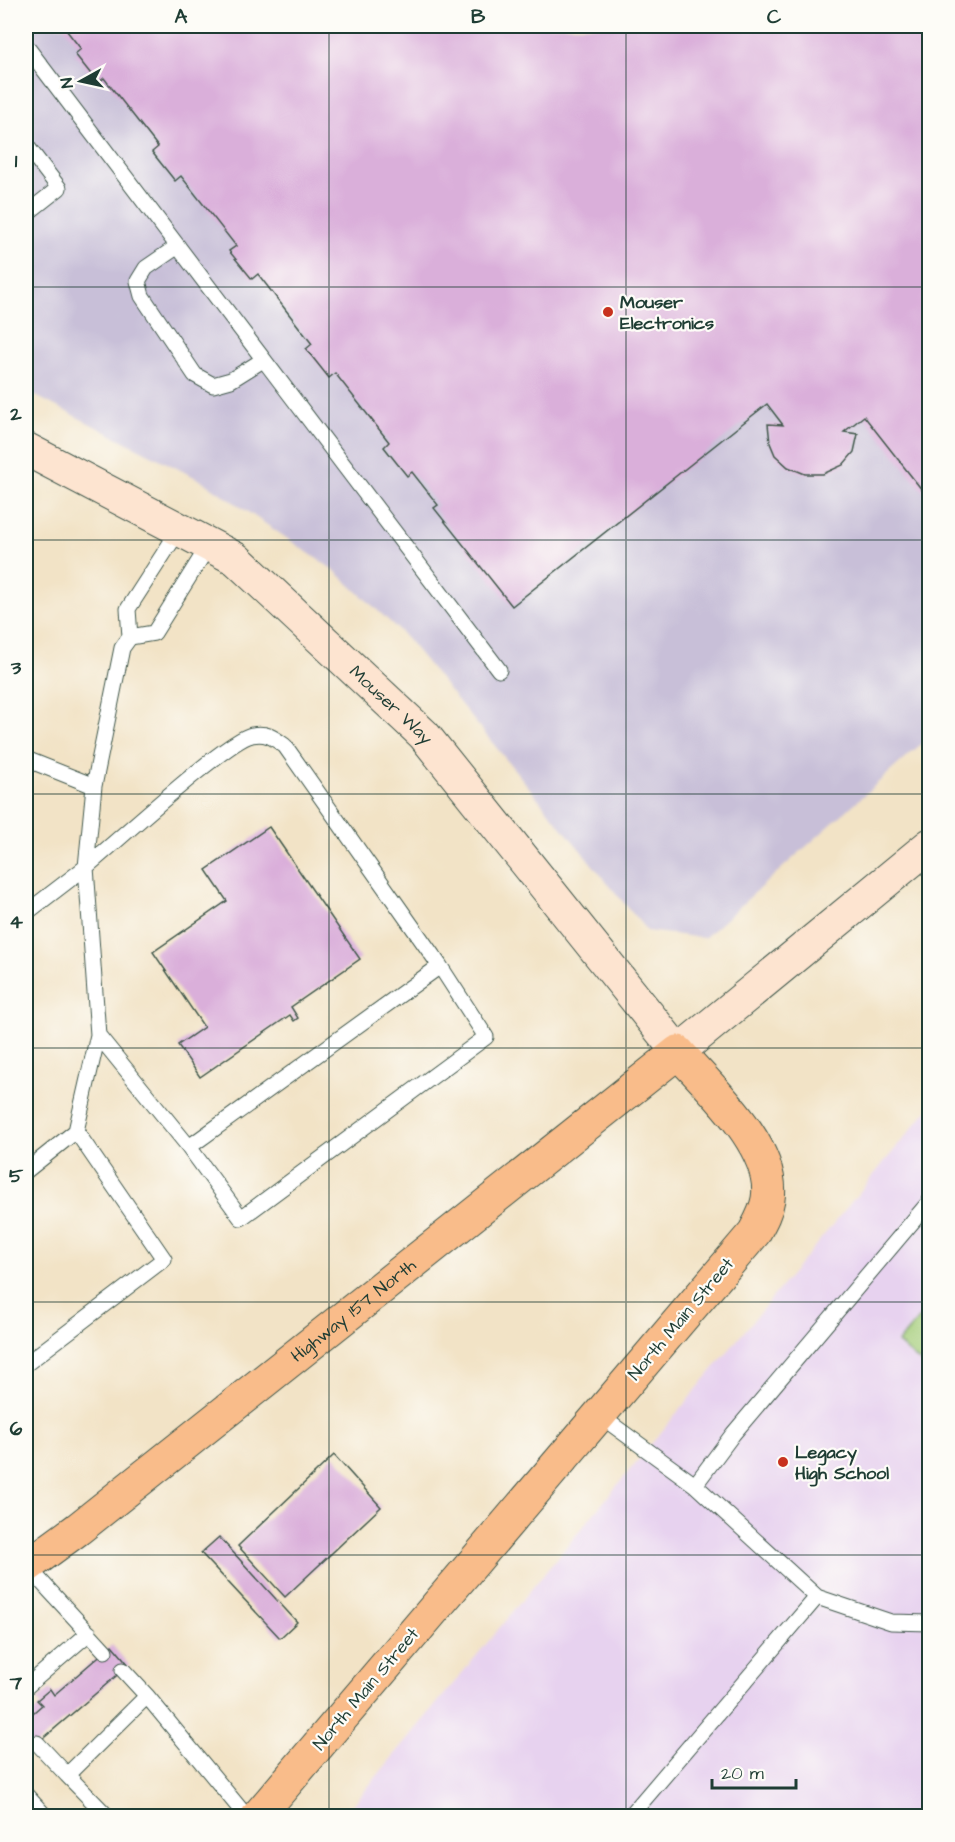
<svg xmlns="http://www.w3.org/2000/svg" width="955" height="1842" viewBox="0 0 955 1842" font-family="'Architects Daughter',sans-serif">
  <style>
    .built { fill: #e7d2ef }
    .industrial { fill: #c8bfd8 }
    .green { fill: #a3cc78; stroke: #618456; stroke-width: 1.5 }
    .building { fill: #daafda }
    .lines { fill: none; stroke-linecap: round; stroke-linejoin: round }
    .lane-casing { stroke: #3f564a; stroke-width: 17 }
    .secondary-casing { stroke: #3f564a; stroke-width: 35 }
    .primary-casing { stroke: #3f564a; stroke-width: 35 }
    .lane { stroke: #fff; stroke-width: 15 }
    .secondary { stroke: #fde4d0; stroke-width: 33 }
    .primary { stroke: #f9bc8a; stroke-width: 33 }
    .grid { fill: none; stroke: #1f3d34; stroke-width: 1.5; stroke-opacity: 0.55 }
    .poi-dot { fill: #c8321e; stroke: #fdfcf7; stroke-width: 2 }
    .labels { text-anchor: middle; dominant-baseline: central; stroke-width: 4.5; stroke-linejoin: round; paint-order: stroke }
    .poi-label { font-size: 18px; font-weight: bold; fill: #1f3d34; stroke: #fdfcf7; text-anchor: start }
    .street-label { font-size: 18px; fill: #1f3d34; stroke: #fdfcf7 }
    .neatline { fill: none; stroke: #1f3d34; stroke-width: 2 }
    .grid-label { font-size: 20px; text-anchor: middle; font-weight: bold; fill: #1f3d34 }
  </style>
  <rect width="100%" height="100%" fill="#fdfcf7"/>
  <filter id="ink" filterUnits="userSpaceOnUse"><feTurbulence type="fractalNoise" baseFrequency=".0167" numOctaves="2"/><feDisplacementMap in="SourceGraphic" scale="12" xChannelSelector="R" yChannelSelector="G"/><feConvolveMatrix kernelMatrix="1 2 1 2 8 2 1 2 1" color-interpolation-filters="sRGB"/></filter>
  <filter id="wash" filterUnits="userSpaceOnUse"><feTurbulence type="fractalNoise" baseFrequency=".008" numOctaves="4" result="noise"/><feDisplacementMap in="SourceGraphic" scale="24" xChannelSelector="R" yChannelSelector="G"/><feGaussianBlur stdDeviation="1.35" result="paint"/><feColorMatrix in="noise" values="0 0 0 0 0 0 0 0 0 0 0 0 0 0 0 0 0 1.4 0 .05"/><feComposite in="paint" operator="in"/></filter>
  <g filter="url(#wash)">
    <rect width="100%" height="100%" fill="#f2e3c6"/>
    <path class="built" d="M 929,1108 L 929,1816 L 344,1816 Z"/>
    <path class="industrial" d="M 26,26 L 929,26 L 929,737 L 704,938 L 647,931 L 403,634 L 335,571 L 204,482 L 26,391 Z"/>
    <path class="green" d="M 929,1306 L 929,1370 L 898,1343 Z"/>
    <g id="blocks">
      <path class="building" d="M 63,26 L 930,26 L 930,500 L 864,416 L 844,432 L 858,434 L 854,452 L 843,465 L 823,474 L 805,474 L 788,467 L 775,455 L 770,443 L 768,424 L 783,425 L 767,404 L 512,606 L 434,508 L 438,505 L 412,472 L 407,476 L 384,447 L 389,442 L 335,373 L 329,378 L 306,349 L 312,344 L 258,274 L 252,279 L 229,251 L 236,246 L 181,176 L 175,181 L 152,152 L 158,147 L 104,78 L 98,83 L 75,54 L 81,49 Z
        M 269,827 L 360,959 L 291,1007 L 298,1018 L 294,1021 L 290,1015 L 200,1077 L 178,1045 L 204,1027 L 153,952 L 227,901 L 206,870 Z
        M 334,1455 L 381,1507 L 285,1597 L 238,1546 Z
        M 219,1537 L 297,1622 L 280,1638 L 201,1553 Z
        M 112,1645 L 129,1665 L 26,1753 L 26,1719 L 42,1705 L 37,1700 L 50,1689 L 54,1695 Z"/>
    </g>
  </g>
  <g filter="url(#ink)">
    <use href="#blocks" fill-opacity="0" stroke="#3f564a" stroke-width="1.5"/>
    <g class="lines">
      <g class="lane-casing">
        <path id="lane" d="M 26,46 L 499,670
          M 26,145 L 59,188 L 26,214
          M 178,246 L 146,268 L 138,281 L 142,296 L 195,375 L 213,385 L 231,380 L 263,360
          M 130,637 L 128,609 L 179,530
          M 26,759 L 94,786 L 122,648 L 130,637 L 154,633 L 209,545
          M 26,913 L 86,867 L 94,786
          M 189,1147 L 98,1035 L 86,867 C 113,845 228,739 252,735 C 267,732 274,738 285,746 L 440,966 L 486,1037 L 241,1218 L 189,1147 L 440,966
          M 26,1171 L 76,1131
          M 26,1364 L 164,1259 L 76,1131 L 98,1035
          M 599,1415 L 695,1485 L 817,1597 L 891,1622 L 930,1623
          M 695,1485 L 733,1434 L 930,1201
          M 27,1566 L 105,1651
          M 123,1670 L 147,1696
          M 26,1687 L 89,1633
          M 37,1743 L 67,1775
          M 26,1795 L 45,1816
          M 107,1816 L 67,1775 L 147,1696 L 246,1816
          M 630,1816 L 817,1597"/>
      </g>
      <g class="secondary-casing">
        <g id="secondary">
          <path id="s1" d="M 26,449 L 236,559 L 424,735 L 678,1052 L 930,845"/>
        </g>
      </g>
      <g class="primary-casing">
        <g id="primary">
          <path id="s2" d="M 26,1567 L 78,1529 L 678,1052 C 710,1088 776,1147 768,1199 C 766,1212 760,1222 754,1233 L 258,1816"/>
        </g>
      </g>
      <use href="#lane" class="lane"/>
      <use href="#secondary" class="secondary"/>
      <use href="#primary" class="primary"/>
    </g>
  </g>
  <path class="grid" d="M 329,26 L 329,1816M 626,26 L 626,1816M 26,287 L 930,287M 26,540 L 930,540M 26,794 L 930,794M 26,1048 L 930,1048M 26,1302 L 930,1302M 26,1555 L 930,1555"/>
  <g class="poi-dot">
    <circle cx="608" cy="312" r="6"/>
    <circle cx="783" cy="1462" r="6"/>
  </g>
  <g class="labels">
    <g class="poi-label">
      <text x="620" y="302">Mouser<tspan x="620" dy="21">Electronics</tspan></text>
      <text x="795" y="1452">Legacy<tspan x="795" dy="21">High School</tspan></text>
    </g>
    <g class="street-label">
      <text stroke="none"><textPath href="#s1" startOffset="450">Mouser Way</textPath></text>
      <text stroke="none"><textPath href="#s2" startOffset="416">Highway 157 North</textPath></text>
      <text transform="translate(681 1319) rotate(-50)">North Main Street</text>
      <text transform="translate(366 1689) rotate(-50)">North Main Street</text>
    </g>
  </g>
  <rect width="955" height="1842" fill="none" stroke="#fdfcf7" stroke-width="66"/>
  <g transform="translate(81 81) rotate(262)" stroke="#fdfcf7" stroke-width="4.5" paint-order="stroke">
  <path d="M0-4.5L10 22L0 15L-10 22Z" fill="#1f3d34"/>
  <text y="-9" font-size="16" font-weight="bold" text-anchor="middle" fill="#1f3d34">N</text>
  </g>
  <path d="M712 1779v9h84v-9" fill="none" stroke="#1f3d34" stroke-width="3"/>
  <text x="721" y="1779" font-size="18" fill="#1f3d34" stroke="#fdfcf7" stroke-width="4.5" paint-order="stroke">20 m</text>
  <rect x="33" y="33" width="889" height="1776" class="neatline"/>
  <g class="grid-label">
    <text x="181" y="23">A</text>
    <text x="478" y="23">B</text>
    <text x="774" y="23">C</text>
    <text x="16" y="167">1</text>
    <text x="16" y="420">2</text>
    <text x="16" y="674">3</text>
    <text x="16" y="928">4</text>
    <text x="16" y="1182">5</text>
    <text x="16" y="1435">6</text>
    <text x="16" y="1689">7</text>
  </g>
</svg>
